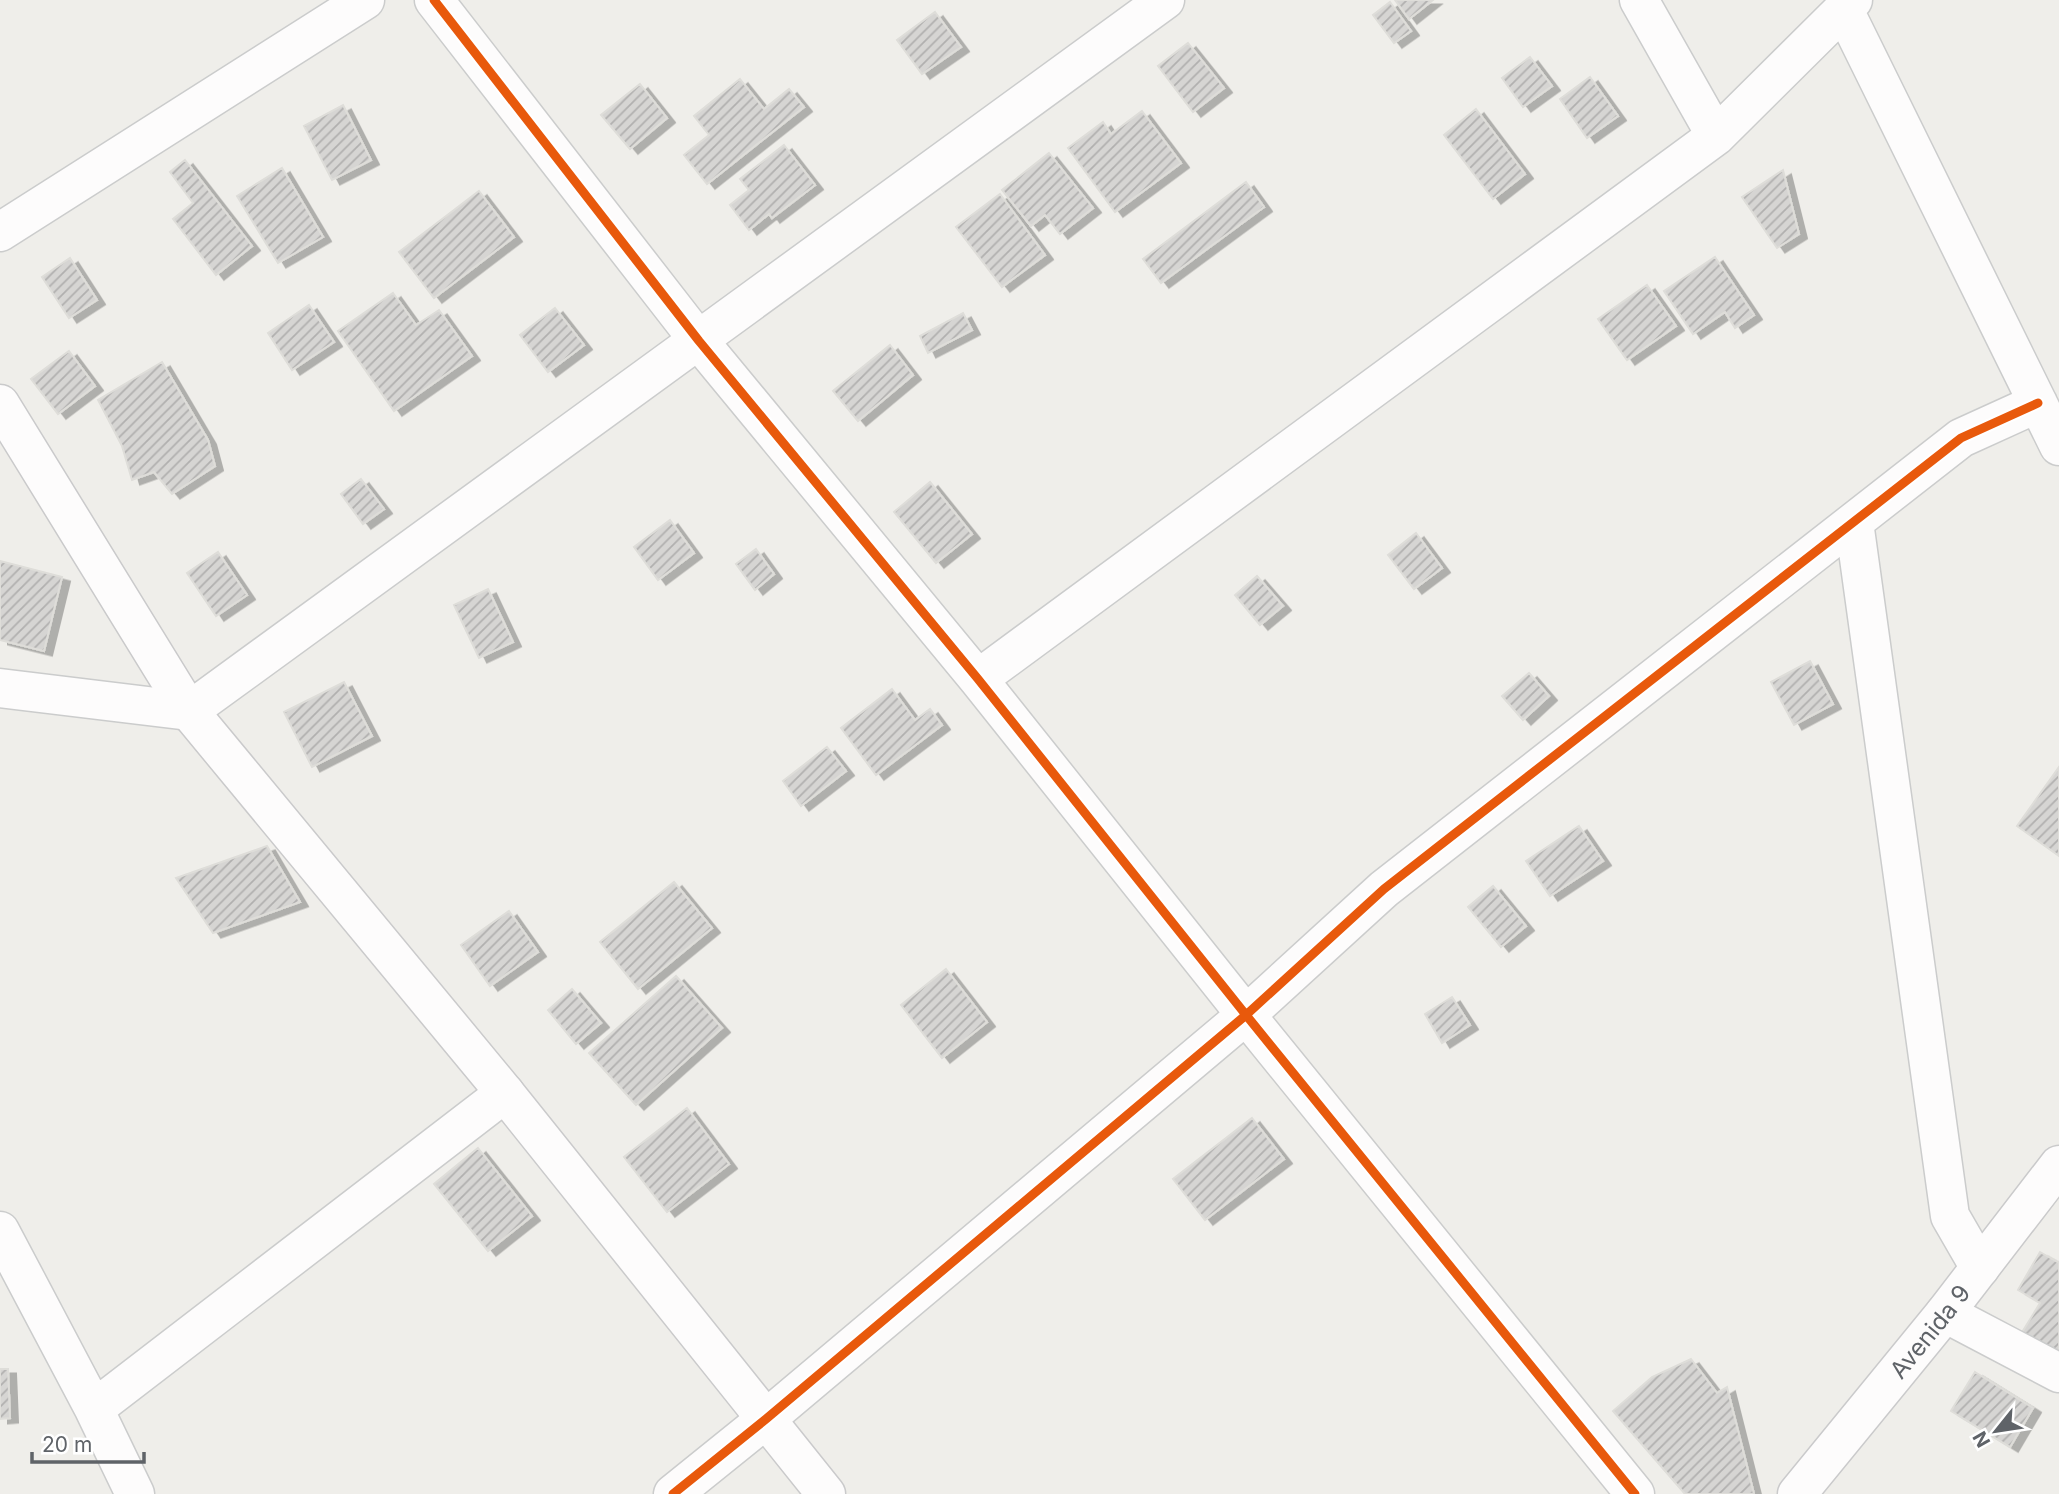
<svg xmlns="http://www.w3.org/2000/svg" width="2059" height="1494" viewBox="0 0 2059 1494" font-family="Inter,sans-serif">
  <style>
    .building { fill: url(#building-hatch); stroke: #deddd9; stroke-width: 2; filter: url(#shadow) }
    .lines { fill: none; stroke-linecap: round; stroke-linejoin: round }
    .street-casing { stroke: #cbcccc; stroke-width: 41 }
    .secondary-casing { stroke: #cacacb; stroke-width: 41 }
    .street { stroke: #fdfcfc; stroke-width: 38 }
    .secondary { stroke: #fdfcfc; stroke-width: 38 }
    .cycleway-casing { stroke: #fff; stroke-width: 13 }
    .cycleway { stroke: #e8590c; stroke-width: 9 }
    .labels { text-anchor: middle; dominant-baseline: central; stroke-width: 6; stroke-linejoin: round; paint-order: stroke }
    .street-label { font-size: 24px; fill: #5f6368; stroke: #fff }
  </style>
  <defs>
    <pattern id="building-hatch" width="6" height="6" patternUnits="userSpaceOnUse" patternTransform="scale(1.75)"><rect width="6" height="6" fill="#d6d5d3"/><path d="M-1 1l2-2M0 6l6-6M5 7l2-2" fill="none" stroke="#b1b0af"/></pattern>
    <filter id="shadow"><feDropShadow dx="8" dy="4.5" stdDeviation="0" flood-color="#0004"/></filter>
  </defs>
  <rect width="100%" height="100%" fill="#efeeea"/>
  <path class="building" d="M 1395,0 L 1433,0 L 1409,19 Z
    M 1390,2 L 1411,31 L 1394,43 L 1373,15 Z
    M 935,12 L 961,47 L 922,74 L 897,40 Z
    M 1188,43 L 1224,88 L 1193,112 L 1158,66 Z
    M 1530,57 L 1552,86 L 1523,107 L 1502,78 Z
    M 1590,77 L 1618,116 L 1587,138 L 1560,99 Z
    M 740,79 L 764,109 L 789,89 L 804,107 L 707,184 L 684,155 L 709,135 L 694,116 Z
    M 640,84 L 667,118 L 630,149 L 601,115 Z
    M 343,105 L 371,160 L 332,180 L 304,126 Z
    M 1476,109 L 1525,174 L 1493,199 L 1444,135 Z
    M 1142,111 L 1181,163 L 1115,212 L 1068,148 L 1103,122 L 1111,134 Z
    M 784,145 L 815,185 L 772,218 L 769,214 L 749,230 L 730,205 L 749,190 L 740,179 Z
    M 1049,153 L 1093,208 L 1060,234 L 1045,215 L 1031,226 L 1002,190 Z
    M 185,160 L 252,246 L 216,275 L 173,219 L 193,203 L 170,172 Z
    M 282,168 L 323,237 L 278,263 L 237,196 Z
    M 1783,170 L 1799,234 L 1777,248 L 1742,197 Z
    M 1246,182 L 1264,207 L 1161,283 L 1143,259 Z
    M 479,191 L 514,237 L 434,298 L 399,252 Z
    M 1000,194 L 1045,255 L 1002,287 L 956,227 Z
    M 1715,257 L 1754,315 L 1735,328 L 1725,312 L 1693,334 L 1664,291 Z
    M 70,258 L 97,300 L 69,318 L 42,277 Z
    M 1647,285 L 1676,326 L 1627,360 L 1598,319 Z
    M 393,293 L 416,325 L 439,310 L 472,356 L 394,411 L 338,331 Z
    M 309,305 L 334,342 L 292,370 L 268,333 Z
    M 555,308 L 584,345 L 548,372 L 520,335 Z
    M 963,313 L 972,330 L 928,353 L 920,336 Z
    M 890,345 L 913,375 L 858,421 L 833,391 Z
    M 69,351 L 95,386 L 58,414 L 31,379 Z
    M 162,362 L 208,440 L 215,466 L 172,494 L 154,472 L 132,480 L 122,446 L 98,400 Z
    M 361,479 L 384,509 L 363,524 L 341,494 Z
    M 930,482 L 972,534 L 936,563 L 894,512 Z
    M 670,520 L 694,553 L 658,580 L 634,547 Z
    M 1416,533 L 1442,568 L 1414,589 L 1388,555 Z
    M 756,549 L 774,574 L 755,590 L 736,564 Z
    M 218,552 L 247,595 L 216,616 L 187,573 Z
    M 0,561 L 62,577 L 44,651 L 0,640 Z
    M 1257,576 L 1283,606 L 1260,625 L 1235,595 Z
    M 488,589 L 513,642 L 479,658 L 454,605 Z
    M 1810,661 L 1833,704 L 1794,725 L 1771,682 Z
    M 1529,673 L 1549,696 L 1523,720 L 1502,696 Z
    M 344,682 L 372,736 L 312,767 L 284,712 Z
    M 892,689 L 915,720 L 930,709 L 942,725 L 876,775 L 841,728 Z
    M 827,747 L 846,771 L 801,806 L 783,781 Z
    M 2059,767 L 2059,856 L 2017,826 Z
    M 1579,826 L 1603,861 L 1550,896 L 1526,861 Z
    M 267,846 L 300,902 L 213,933 L 176,878 Z
    M 674,882 L 712,928 L 638,989 L 600,942 Z
    M 1493,886 L 1526,926 L 1501,947 L 1468,907 Z
    M 509,911 L 538,952 L 490,986 L 461,945 Z
    M 946,969 L 987,1022 L 942,1058 L 901,1005 Z
    M 676,976 L 722,1028 L 636,1105 L 589,1053 Z
    M 572,989 L 601,1023 L 576,1044 L 548,1010 Z
    M 1452,997 L 1470,1025 L 1442,1043 L 1425,1014 Z
    M 687,1108 L 729,1164 L 667,1212 L 624,1157 Z
    M 1252,1118 L 1284,1159 L 1205,1220 L 1173,1179 Z
    M 478,1148 L 532,1216 L 488,1251 L 434,1184 Z
    M 2040,1252 L 2059,1263 L 2059,1356 L 2021,1334 L 2040,1303 L 2018,1290 Z
    M 1691,1359 L 1717,1393 L 1727,1387 L 1754,1494 L 1685,1494 L 1613,1411 L 1652,1377 Z
    M 0,1369 L 8,1369 L 10,1418 L 0,1419 Z
    M 1975,1372 L 2033,1408 L 2010,1447 L 1951,1411 Z"/>
  <g class="lines">
    <g class="street-casing">
      <path id="street" d="M 434,0 L 699,341 L 978,679 L 1246,1015 L 1635,1494
        M 1639,0 L 1716,136
        M 1844,10 L 2059,446
        M 0,232 L 365,0
        M 1854,522 L 1950,1216 L 1980,1268
        M 978,679 L 1716,136 L 1853,0
        M 0,688 L 189,711 L 1165,0
        M 0,1231 L 94,1409 L 135,1494
        M 1945,1313 L 2059,1373
        M 94,1409 L 505,1093
        M 673,1494 L 766,1419 L 1246,1015 L 1384,889 L 1961,438 L 2038,403"/>
    </g>
    <g class="secondary-casing">
      <g id="secondary">
        <path d="M 0,404 L 189,711 L 505,1093 L 826,1494"/>
        <path id="s1" d="M 1797,1494 L 1945,1313 L 2059,1165"/>
      </g>
    </g>
    <use href="#street" class="street"/>
    <use href="#secondary" class="secondary"/>
    <g class="cycleway-casing">
      <path id="cycleway" d="M 434,0 L 699,341 L 978,679 L 1246,1015 L 1635,1494
        M 673,1494 L 766,1419 L 1246,1015 L 1384,889 L 1961,438 L 2038,403"/>
    </g>
    <use href="#cycleway" class="cycleway"/>
  </g>
  <g class="labels">
    <g class="street-label">
      <text stroke="none"><textPath href="#s1" startOffset="210">Avenida 9</textPath></text>
    </g>
  </g>
  <g transform="translate(1996 1431) rotate(240)" stroke="#ffffff" stroke-width="5" paint-order="stroke">
  <path d="M0-5L12 26L0 18L-12 26Z" fill="#5f6368"/>
  <text y="-10" font-size="19" font-weight="bold" text-anchor="middle" fill="#5f6368">N</text>
  </g>
  <path d="M32 1452v10h112v-10" fill="none" stroke="#5f6368" stroke-width="3.5"/>
  <text x="42" y="1452" font-size="21" fill="#5f6368" stroke="#ffffff" stroke-width="5" paint-order="stroke">20 m</text>
</svg>
